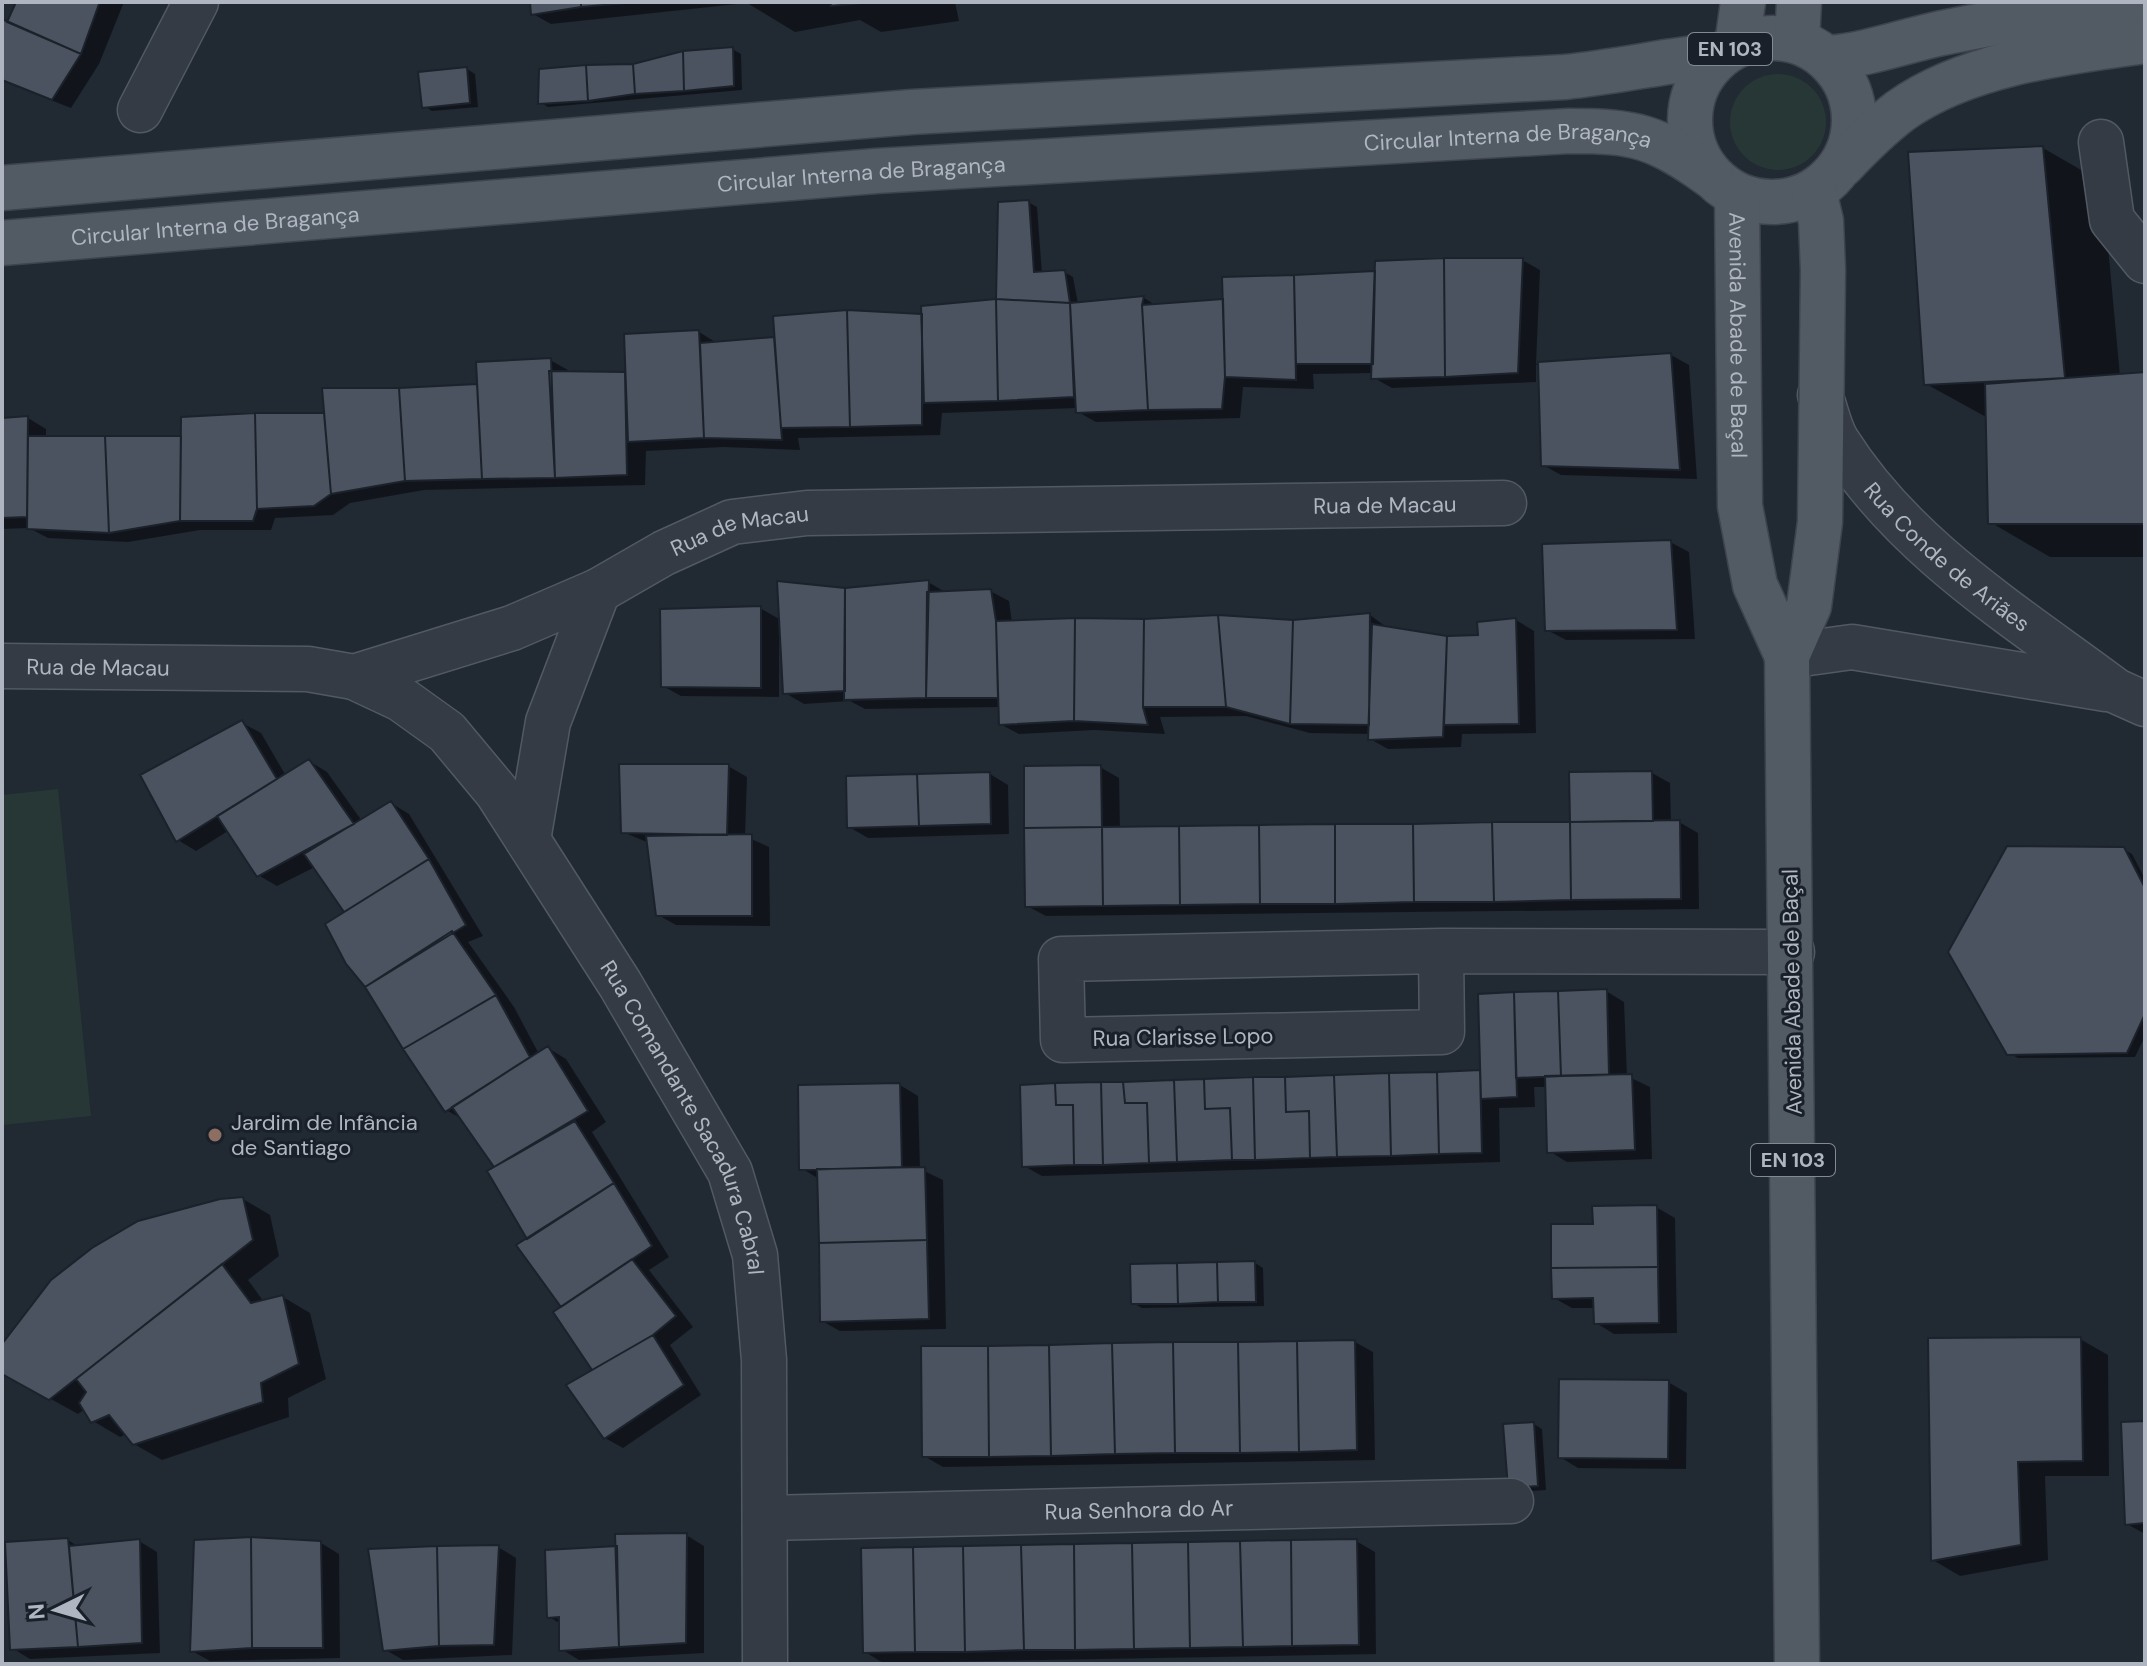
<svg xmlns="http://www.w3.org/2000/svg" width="2147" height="1666" viewBox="0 0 2147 1666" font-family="'DM Sans',sans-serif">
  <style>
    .green { fill: #263736 }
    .shadow { fill: #0007 }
    .building { fill: #4a535f; stroke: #1c222b; stroke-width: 2 }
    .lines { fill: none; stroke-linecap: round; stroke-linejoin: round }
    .minor-casing { stroke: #525962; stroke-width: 47 }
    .major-casing { stroke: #3e444e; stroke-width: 47 }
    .minor { stroke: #343b44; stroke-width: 44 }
    .major { stroke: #525a64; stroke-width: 44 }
    .education-dot { fill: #8d6e63; stroke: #1a2029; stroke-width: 3 }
    .labels { text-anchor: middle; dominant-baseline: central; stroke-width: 6; stroke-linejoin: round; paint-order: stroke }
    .shield { fill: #1a2029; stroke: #828993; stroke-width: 2 }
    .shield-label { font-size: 20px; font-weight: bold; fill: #afb6c1 }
    .street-label { font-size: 22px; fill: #afb6c1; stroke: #1a2029 }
    .poi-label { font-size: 22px; fill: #afb6c1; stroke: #1a2029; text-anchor: start }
  </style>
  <rect width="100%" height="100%" fill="#212933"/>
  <path class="green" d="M1730 122a48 48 0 1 1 96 0a48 48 0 1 1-96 0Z
    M 58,789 L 91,1116 L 2,1125 L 2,795 Z"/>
  <path class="shadow" d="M 18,2 L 124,2 L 99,64 L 71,108 L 2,81 L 2,22 L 8,24 Z
    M 532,2 L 955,2 L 959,21 L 881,32 L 860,20 L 795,32 L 747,3 L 551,24 L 533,14 Z
    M 732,49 L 741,54 L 742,90 L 548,107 L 540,102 L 633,66 Z
    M 467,69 L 475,74 L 478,107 L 432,111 L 424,106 Z
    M 2043,148 L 2102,182 L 2120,376 L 2145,374 L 2145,557 L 2050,557 L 1990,522 L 1988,418 L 1926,384 Z
    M 1028,202 L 1037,207 L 1042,274 L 1064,272 L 1073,277 L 1078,304 L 1144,298 L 1157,306 L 1225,301 L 1224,279 L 1376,273 L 1522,260 L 1540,270 L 1536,364 L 1671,355 L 1689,365 L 1697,479 L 1561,475 L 1543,465 L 1540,365 L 1536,365 L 1536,382 L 1392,388 L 1374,378 L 1374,373 L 1313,374 L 1314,389 L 1243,387 L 1240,418 L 1096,422 L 1078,412 L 1077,408 L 942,413 L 940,435 L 798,438 L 800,450 L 723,447 L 646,451 L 645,485 L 424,490 L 350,503 L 333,515 L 275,518 L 271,530 L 200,530 L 128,542 L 48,538 L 29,528 L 2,529 L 2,420 L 28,418 L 46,429 L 46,438 L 183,438 L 183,419 L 326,415 L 324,390 L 479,386 L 550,360 L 568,370 L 568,374 L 627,374 L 699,332 L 717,343 L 776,339 L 998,301 Z
    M 1670,542 L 1689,552 L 1695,639 L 1566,640 L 1547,630 Z
    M 928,582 L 947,593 L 990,591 L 1009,601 L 1012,623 L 1293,622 L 1370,615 L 1389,629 L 1447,638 L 1480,637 L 1516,620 L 1534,631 L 1536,733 L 1462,734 L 1461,747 L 1388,749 L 1370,739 L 1370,734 L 1310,733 L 1246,716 L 1160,717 L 1165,734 L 1094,730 L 1019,734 L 1000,724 L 1000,707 L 865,709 L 850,701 L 804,704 L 785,693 L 782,637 L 779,637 L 779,697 L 681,696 L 663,686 L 760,608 L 781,620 L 845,590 Z
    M 242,723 L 261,733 L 286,776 L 309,761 L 327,772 L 362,821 L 391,803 L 409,814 L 483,936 L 468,942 L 514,1007 L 539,1054 L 548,1048 L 566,1059 L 606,1122 L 592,1132 L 669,1257 L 649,1270 L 693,1327 L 670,1345 L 701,1395 L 623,1448 L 605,1438 L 595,1370 L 556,1313 L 564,1308 L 497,1168 L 464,1120 L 446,1110 L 346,913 L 315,867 L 277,886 L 258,875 L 228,831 L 196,851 L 178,840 Z
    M 728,766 L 747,777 L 745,836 L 769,847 L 770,926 L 676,925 L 658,915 L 649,843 L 623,832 Z
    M 1100,767 L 1119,778 L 1120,829 L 1572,824 L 1652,773 L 1670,783 L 1671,822 L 1679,822 L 1698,833 L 1699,909 L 1046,916 L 1027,906 Z
    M 990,774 L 1008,785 L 1009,834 L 868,838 L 849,827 Z
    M 2123,849 L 2132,854 L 2145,879 L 2145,1036 L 2135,1057 L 2018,1058 L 2009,1053 Z
    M 1606,991 L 1624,1002 L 1627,1076 L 1650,1087 L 1652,1159 L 1567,1162 L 1549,1151 L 1547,1087 L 1534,1087 L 1535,1107 L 1499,1108 L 1500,1162 L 1042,1176 L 1024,1166 L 1022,1086 L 1482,1072 Z
    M 900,1085 L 918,1096 L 920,1169 L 943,1180 L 946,1329 L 840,1331 L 822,1321 L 819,1179 L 801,1168 Z
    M 243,1199 L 270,1215 L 279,1256 L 248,1280 L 264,1302 L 283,1297 L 310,1313 L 326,1379 L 288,1398 L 289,1417 L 162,1460 L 134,1444 L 127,1434 L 120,1437 L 93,1421 L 85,1409 L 78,1414 L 2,1372 L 2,1348 Z
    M 1656,1207 L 1675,1218 L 1677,1333 L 1614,1334 L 1596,1323 L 1595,1308 L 1572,1308 L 1554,1298 L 1595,1226 Z
    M 1255,1263 L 1263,1268 L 1264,1306 L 1142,1308 L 1133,1303 Z
    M 2080,1339 L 2108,1355 L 2109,1476 L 2045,1476 L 2048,1560 L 1960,1576 L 1933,1560 Z
    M 1355,1342 L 1373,1352 L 1375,1460 L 943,1467 L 924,1456 Z
    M 1668,1382 L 1687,1393 L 1686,1469 L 1578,1468 L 1560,1457 Z
    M 2145,1423 L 2145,1534 L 2127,1524 Z
    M 1534,1424 L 1542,1429 L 1546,1490 L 1518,1492 Z
    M 686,1535 L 704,1546 L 704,1653 L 579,1660 L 561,1649 L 561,1624 L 549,1617 L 620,1548 Z
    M 68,1540 L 79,1547 L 139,1541 L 157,1552 L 160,1653 L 30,1659 L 12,1648 Z
    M 1356,1541 L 1375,1552 L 1376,1654 L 883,1663 L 865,1652 Z
    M 321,1543 L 339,1554 L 340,1658 L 210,1661 L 192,1651 Z
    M 498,1547 L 516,1558 L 512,1655 L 403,1660 L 384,1649 Z"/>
  <path class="building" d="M 16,2 L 96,2 L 99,4 L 81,54 L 7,22 Z
    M 530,2 L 581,2 L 581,7 L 531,15 Z
    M 581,2 L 626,2 L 626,3 L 581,7 Z
    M 831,2 L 861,2 L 861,3 L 831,6 Z
    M 2,19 L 81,54 L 52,100 L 2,80 Z
    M 733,47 L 734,86 L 684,91 L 683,51 Z
    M 683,51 L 684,91 L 635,94 L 633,64 Z
    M 633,64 L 635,94 L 588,101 L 586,65 Z
    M 586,65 L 588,101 L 538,104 L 539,69 Z
    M 467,67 L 470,103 L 422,108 L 418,72 Z
    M 2043,146 L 2065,378 L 1924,385 L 1908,152 Z
    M 1029,200 L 1034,272 L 1065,270 L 1070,303 L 996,299 L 998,202 Z
    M 1444,258 L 1523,258 L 1518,373 L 1445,377 Z
    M 1444,258 L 1445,377 L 1371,379 L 1375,261 Z
    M 1375,271 L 1373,364 L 1296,364 L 1294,275 Z
    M 1294,275 L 1296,380 L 1225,377 L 1222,277 Z
    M 1144,296 L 1142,305 L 1148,410 L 1076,413 L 1070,303 Z
    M 996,299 L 1070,303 L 1074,397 L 998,401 Z
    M 996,299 L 998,401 L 924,403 L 921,306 Z
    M 1223,299 L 1225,377 L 1222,409 L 1148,410 L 1142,305 Z
    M 847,310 L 922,314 L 922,425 L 850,427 Z
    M 847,310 L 850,427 L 781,428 L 773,316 Z
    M 699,330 L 704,438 L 628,442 L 624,334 Z
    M 774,337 L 782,440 L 704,438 L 700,343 Z
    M 1671,353 L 1680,470 L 1541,466 L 1538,362 Z
    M 551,358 L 555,478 L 482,479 L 476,362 Z
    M 549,371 L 625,372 L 627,475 L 555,478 Z
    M 2145,372 L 2145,524 L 1988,524 L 1985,384 Z
    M 477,384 L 482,479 L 405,481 L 399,388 Z
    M 322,388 L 399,388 L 405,481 L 331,494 Z
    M 255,413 L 257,509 L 253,521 L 180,521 L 181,417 Z
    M 255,413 L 324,413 L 331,494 L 314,506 L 257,509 Z
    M 28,416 L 27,517 L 2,518 L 2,418 Z
    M 28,436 L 105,436 L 109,533 L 27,529 Z
    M 105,436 L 181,436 L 180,521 L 109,533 Z
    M 1671,540 L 1677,630 L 1545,631 L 1542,544 Z
    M 929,580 L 926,698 L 844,700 L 845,588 Z
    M 777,581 L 845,588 L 845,691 L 783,694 Z
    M 991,589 L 996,621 L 998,698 L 926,698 L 927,592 Z
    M 761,606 L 761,688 L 661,687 L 660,609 Z
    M 1370,613 L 1369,725 L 1290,724 L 1293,620 Z
    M 1218,615 L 1226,707 L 1143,707 L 1144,619 Z
    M 1218,615 L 1293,620 L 1290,724 L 1226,707 Z
    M 1075,618 L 1074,721 L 999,725 L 996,621 Z
    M 1075,618 L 1144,619 L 1143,707 L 1148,725 L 1074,721 Z
    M 1516,618 L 1519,724 L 1444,725 L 1447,636 L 1478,635 L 1477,622 Z
    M 1372,624 L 1447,636 L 1443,737 L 1368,740 Z
    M 242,720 L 277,779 L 176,842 L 140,775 Z
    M 309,759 L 354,824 L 257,877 L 217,816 Z
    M 619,764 L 729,764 L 727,835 L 621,833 Z
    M 1101,765 L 1102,827 L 1024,828 L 1024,766 Z
    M 1652,771 L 1653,821 L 1570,822 L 1569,772 Z
    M 990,772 L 991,824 L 919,826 L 917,774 Z
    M 917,774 L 919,826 L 847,828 L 846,776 Z
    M 391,801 L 429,859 L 344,912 L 304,854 Z
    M 1680,820 L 1681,899 L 1571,900 L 1570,822 Z
    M 1492,822 L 1570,822 L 1571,900 L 1494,902 Z
    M 1492,822 L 1494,902 L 1414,902 L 1413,824 Z
    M 1335,824 L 1413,824 L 1414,902 L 1335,904 Z
    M 1335,824 L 1335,904 L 1260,904 L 1259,825 Z
    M 1259,825 L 1260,904 L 1180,905 L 1179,826 Z
    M 1179,826 L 1180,905 L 1103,906 L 1102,827 Z
    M 1102,827 L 1103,906 L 1025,907 L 1024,828 Z
    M 752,834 L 752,916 L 656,916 L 646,836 Z
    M 2007,846 L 2124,847 L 2145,888 L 2145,1014 L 2127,1053 L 2007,1055 L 1948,952 Z
    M 429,859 L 466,925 L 365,987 L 346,964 L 325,924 Z
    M 452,931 L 496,995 L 403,1049 L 365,987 Z
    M 1607,989 L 1609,1075 L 1561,1076 L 1558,991 Z
    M 1558,991 L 1561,1076 L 1516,1078 L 1514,992 Z
    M 1514,992 L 1517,1097 L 1481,1099 L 1478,994 Z
    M 496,995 L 530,1057 L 445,1112 L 403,1049 Z
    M 548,1046 L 588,1111 L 494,1167 L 452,1107 Z
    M 1480,1070 L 1482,1153 L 1439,1154 L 1437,1072 Z
    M 1437,1072 L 1439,1154 L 1391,1156 L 1389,1073 Z
    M 1389,1073 L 1391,1156 L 1337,1157 L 1334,1075 Z
    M 1632,1074 L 1635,1150 L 1547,1153 L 1545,1076 Z
    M 1334,1075 L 1337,1157 L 1310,1158 L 1309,1111 L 1286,1112 L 1285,1077 Z
    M 1253,1077 L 1285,1077 L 1286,1112 L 1309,1111 L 1310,1158 L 1255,1160 Z
    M 1253,1077 L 1255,1160 L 1232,1160 L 1230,1108 L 1205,1109 L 1204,1079 Z
    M 1204,1079 L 1205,1109 L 1230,1108 L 1232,1160 L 1177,1162 L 1174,1080 Z
    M 1174,1080 L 1177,1162 L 1149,1163 L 1147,1103 L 1125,1103 L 1123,1082 Z
    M 1101,1082 L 1123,1082 L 1125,1103 L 1147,1103 L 1149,1163 L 1103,1165 Z
    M 1101,1082 L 1103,1165 L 1074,1165 L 1073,1105 L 1056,1105 L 1055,1083 Z
    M 900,1083 L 902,1167 L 799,1170 L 798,1085 Z
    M 1055,1083 L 1056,1105 L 1073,1105 L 1074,1165 L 1022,1167 L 1020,1085 Z
    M 575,1121 L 614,1183 L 527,1239 L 487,1171 Z
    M 925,1167 L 927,1240 L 819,1243 L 817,1169 Z
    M 614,1183 L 652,1246 L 561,1307 L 516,1245 Z
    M 243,1197 L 253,1240 L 49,1400 L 2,1374 L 2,1344 L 51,1280 L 92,1248 L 138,1221 L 220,1199 Z
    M 1657,1205 L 1658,1267 L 1551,1268 L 1551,1224 L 1593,1224 L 1592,1206 Z
    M 927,1240 L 929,1319 L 820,1322 L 819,1243 Z
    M 632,1259 L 676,1316 L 653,1335 L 592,1370 L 553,1312 Z
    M 1255,1261 L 1256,1302 L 1218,1302 L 1217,1262 Z
    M 1217,1262 L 1218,1302 L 1178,1304 L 1177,1263 Z
    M 1177,1263 L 1178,1304 L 1131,1304 L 1130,1264 Z
    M 222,1264 L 251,1303 L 283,1295 L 299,1364 L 261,1383 L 263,1402 L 133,1445 L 109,1415 L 91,1423 L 79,1403 L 86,1392 L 76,1379 Z
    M 1658,1267 L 1659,1323 L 1594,1324 L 1593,1298 L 1552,1299 L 1551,1268 Z
    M 653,1335 L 684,1385 L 604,1439 L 566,1385 Z
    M 2081,1337 L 2083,1461 L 2018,1462 L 2021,1545 L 1931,1561 L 1928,1338 Z
    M 1355,1340 L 1357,1450 L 1299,1452 L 1297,1341 Z
    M 1297,1341 L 1299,1452 L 1240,1453 L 1238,1342 Z
    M 1173,1342 L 1175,1453 L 1115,1454 L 1112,1343 Z
    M 1173,1342 L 1238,1342 L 1240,1453 L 1175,1453 Z
    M 1112,1343 L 1115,1454 L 1051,1456 L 1049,1345 Z
    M 1049,1345 L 1051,1456 L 989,1457 L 988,1346 Z
    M 921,1346 L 988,1346 L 989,1457 L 922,1457 Z
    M 1559,1379 L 1669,1380 L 1668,1459 L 1558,1458 Z
    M 2145,1421 L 2145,1523 L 2125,1525 L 2121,1422 Z
    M 1534,1422 L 1538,1486 L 1508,1488 L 1503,1424 Z
    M 687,1533 L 686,1643 L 619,1647 L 615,1534 Z
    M 251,1537 L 321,1541 L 323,1648 L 252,1648 Z
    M 251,1537 L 252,1648 L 190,1652 L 194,1540 Z
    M 68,1538 L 78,1647 L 10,1650 L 5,1542 Z
    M 140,1539 L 142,1643 L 78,1647 L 69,1546 Z
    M 1357,1539 L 1359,1645 L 1292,1646 L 1291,1540 Z
    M 1291,1540 L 1292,1646 L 1243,1647 L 1240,1541 Z
    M 1240,1541 L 1243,1647 L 1190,1648 L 1188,1542 Z
    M 1188,1542 L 1190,1648 L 1134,1649 L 1132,1543 Z
    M 1132,1543 L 1134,1649 L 1075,1650 L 1074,1544 Z
    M 1074,1544 L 1075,1650 L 1024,1650 L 1021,1545 Z
    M 499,1545 L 494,1645 L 439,1646 L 437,1546 Z
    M 1021,1545 L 1024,1650 L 965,1652 L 963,1546 Z
    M 437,1546 L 439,1646 L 383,1651 L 368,1549 Z
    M 617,1546 L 619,1647 L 559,1651 L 559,1617 L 547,1618 L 545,1550 Z
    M 963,1546 L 965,1652 L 915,1652 L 913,1547 Z
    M 913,1547 L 915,1652 L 863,1653 L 861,1548 Z"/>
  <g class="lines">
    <g class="minor-casing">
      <g id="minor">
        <path d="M 140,110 L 196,2"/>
        <path d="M 2101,142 L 2112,220 L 2145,261"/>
        <path id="s1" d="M 1820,395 C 1826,410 1829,428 1837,441 C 1905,549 2016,616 2116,691 L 2145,704"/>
        <path d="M 1787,656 L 1852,647 L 2106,689"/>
        <path id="s2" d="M 2,666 L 308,669 L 354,677 L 512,628 L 598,591 L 664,553 L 732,522 L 807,513 L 1504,503"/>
        <path id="s3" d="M 354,677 L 401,699 L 447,732 L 497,792 L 620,984 L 730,1172 L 755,1255 L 764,1360 L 765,1664"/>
        <path d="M 528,840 L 548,722 L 598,591"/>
        <path d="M 1441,951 L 1442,1032 L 1063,1040 L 1061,959 L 1441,951 L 1792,952"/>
        <path id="s4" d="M 765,1518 L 1511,1501"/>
      </g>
    </g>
    <g class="major-casing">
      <g id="major">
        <circle cx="1772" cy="120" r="82"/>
        <path d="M 1797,41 L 1799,2"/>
        <path d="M 1737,45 L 1743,2"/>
        <path d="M 1827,58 C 1867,55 1904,41 1942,33 C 2010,19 2077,9 2145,2"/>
        <path d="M 1842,165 C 1860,146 1879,127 1900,111 C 1967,63 2065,52 2145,41"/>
        <path d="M 2,188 L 912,112 L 1565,77 C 1617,72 1667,60 1720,55"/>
        <path id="s5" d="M 1737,195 L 1740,506 L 1755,585 L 1787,656"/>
        <path id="s6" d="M 2,243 L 876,171 L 1569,131 C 1636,131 1655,136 1710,175"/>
        <path d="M 1797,1664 L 1787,656 L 1809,606 L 1820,522 L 1823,270 L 1821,221 L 1814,192"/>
      </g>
    </g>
    <use href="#minor" class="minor"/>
    <use href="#major" class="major"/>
  </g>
  <circle class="education-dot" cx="215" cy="1135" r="8"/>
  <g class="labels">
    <g class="shield">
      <rect x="1688" y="33" width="84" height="32" rx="6"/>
      <rect x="1751" y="1144" width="84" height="32" rx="6"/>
    </g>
    <g class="shield-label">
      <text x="1730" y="49">EN 103</text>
      <text x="1793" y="1160">EN 103</text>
    </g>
    <g class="street-label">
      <text stroke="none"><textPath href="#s6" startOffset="1510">Circular Interna de Bragança</textPath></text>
      <text stroke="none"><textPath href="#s6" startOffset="862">Circular Interna de Bragança</textPath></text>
      <text stroke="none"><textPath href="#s6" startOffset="214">Circular Interna de Bragança</textPath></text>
      <text stroke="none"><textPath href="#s5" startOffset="140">Avenida Abade de Baçal</textPath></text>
      <text stroke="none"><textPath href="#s2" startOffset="1416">Rua de Macau</textPath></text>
      <text stroke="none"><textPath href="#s2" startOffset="768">Rua de Macau</textPath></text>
      <text stroke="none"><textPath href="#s1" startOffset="210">Rua Conde de Ariães</textPath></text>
      <text stroke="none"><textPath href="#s2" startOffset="96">Rua de Macau</textPath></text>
      <text transform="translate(1792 992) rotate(-91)">Avenida Abade de Baçal</text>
      <text transform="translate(1183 1037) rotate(-1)">Rua Clarisse Lopo</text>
      <text stroke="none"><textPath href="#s3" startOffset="564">Rua Comandante Sacadura Cabral</textPath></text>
      <text stroke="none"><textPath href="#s4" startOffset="374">Rua Senhora do Ar</textPath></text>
    </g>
    <g class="poi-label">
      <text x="231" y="1122">Jardim de Infância<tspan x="231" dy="25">de Santiago</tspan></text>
    </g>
  </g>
  <rect width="2147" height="1666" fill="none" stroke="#afb6c1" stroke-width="8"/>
  <g transform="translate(56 1610) rotate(265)" stroke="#1a2029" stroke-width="6" paint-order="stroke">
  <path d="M0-6L14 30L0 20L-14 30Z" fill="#afb6c1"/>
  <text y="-12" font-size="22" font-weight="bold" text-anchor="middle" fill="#afb6c1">N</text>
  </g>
</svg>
